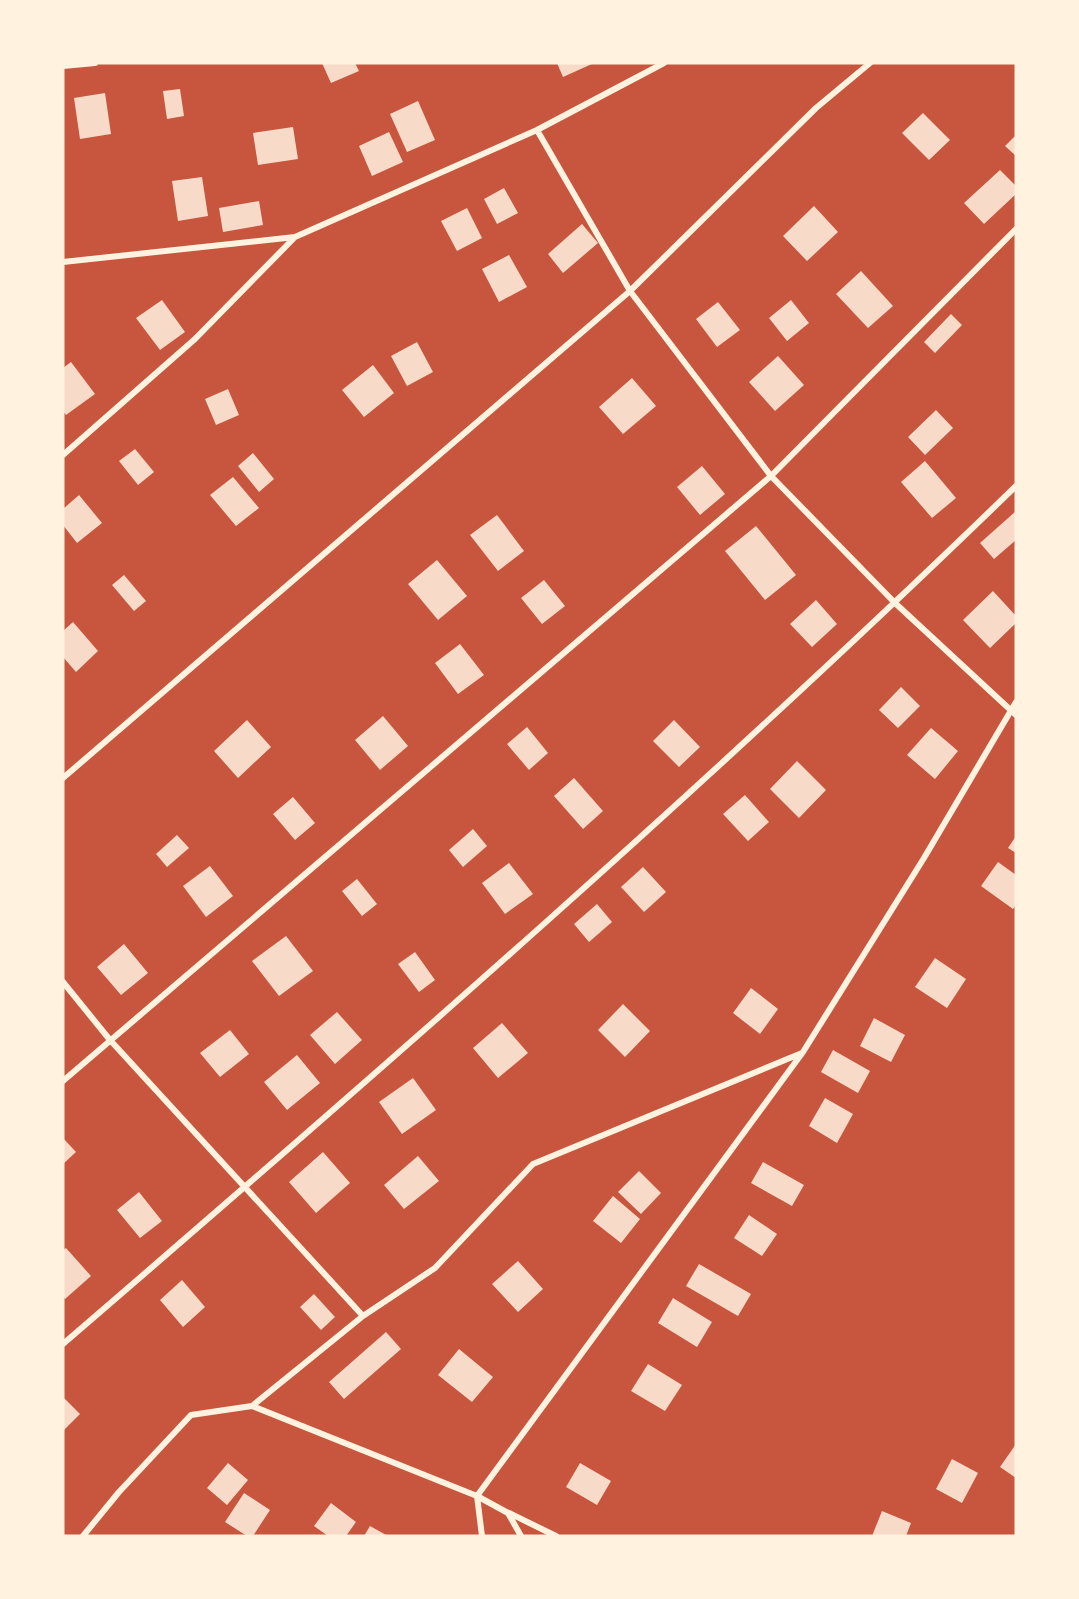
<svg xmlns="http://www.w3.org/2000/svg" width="1079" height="1599" viewBox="0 0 1079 1599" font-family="'Golos Text',sans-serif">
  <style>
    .building { fill: #f7dbc8 }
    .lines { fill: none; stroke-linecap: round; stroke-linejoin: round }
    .minor { stroke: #fff3e0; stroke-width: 6 }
  </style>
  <rect width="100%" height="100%" fill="#c8553d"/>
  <path class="building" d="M 322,63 L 355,63 L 359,71 L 331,83 Z
    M 557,63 L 594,63 L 563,77 Z
    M 180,89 L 184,116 L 167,119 L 163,91 Z
    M 105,93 L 111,134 L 80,139 L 74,98 Z
    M 418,101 L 435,140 L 407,152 L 390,114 Z
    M 923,113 L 950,140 L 929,160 L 902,133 Z
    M 293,127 L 298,159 L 258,165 L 253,133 Z
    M 389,132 L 403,162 L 372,176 L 359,146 Z
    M 1016,135 L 1016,156 L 1005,146 Z
    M 1000,170 L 1016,186 L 1016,194 L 984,224 L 964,203 Z
    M 202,177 L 208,216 L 178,221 L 172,181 Z
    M 504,188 L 518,213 L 497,224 L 484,199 Z
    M 259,201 L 263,225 L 223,232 L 219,208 Z
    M 814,206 L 838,232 L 807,261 L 783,236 Z
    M 467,208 L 482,238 L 457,251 L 441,221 Z
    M 582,224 L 598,243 L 563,273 L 548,254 Z
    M 509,255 L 527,287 L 499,302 L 482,269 Z
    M 861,271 L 893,306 L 868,328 L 836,294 Z
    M 162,300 L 185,332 L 160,350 L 136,318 Z
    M 791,300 L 809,323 L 787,341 L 769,318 Z
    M 718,302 L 740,330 L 717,347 L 696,319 Z
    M 951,314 L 962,325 L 935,353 L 924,342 Z
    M 417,342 L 433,372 L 407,386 L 391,356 Z
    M 778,356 L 804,385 L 775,411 L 749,382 Z
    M 71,362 L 95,394 L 66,415 L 63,411 L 63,368 Z
    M 373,365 L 394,393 L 364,417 L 342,390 Z
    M 632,378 L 656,406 L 623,434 L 599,407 Z
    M 228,389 L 239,415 L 216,425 L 205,399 Z
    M 936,410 L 953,428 L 925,455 L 908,437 Z
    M 135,449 L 154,472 L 138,485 L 119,461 Z
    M 253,453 L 274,479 L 259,492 L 238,466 Z
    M 925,461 L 956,498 L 932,518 L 901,482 Z
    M 702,466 L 725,494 L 700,515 L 677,487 Z
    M 233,477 L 259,508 L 236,526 L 210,495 Z
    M 79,495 L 102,523 L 77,543 L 63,525 L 63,509 Z
    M 1016,511 L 1016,540 L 994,559 L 980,543 Z
    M 497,515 L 524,551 L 498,571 L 470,535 Z
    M 756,526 L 796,575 L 765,600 L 725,551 Z
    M 437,560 L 467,596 L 438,620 L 408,584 Z
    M 124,575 L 146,601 L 134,611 L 112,585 Z
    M 544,580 L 565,606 L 542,624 L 521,598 Z
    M 993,591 L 1016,616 L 1016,623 L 990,648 L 963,620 Z
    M 816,600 L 837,624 L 812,647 L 790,624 Z
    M 73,622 L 98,651 L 76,672 L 63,657 L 63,631 Z
    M 460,644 L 484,675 L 458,694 L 435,663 Z
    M 901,687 L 920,706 L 898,728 L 879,710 Z
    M 383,716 L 408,746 L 380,770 L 355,740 Z
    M 247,720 L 271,747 L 238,778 L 214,751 Z
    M 674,720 L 700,747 L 679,767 L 653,741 Z
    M 527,727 L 548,753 L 529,770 L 507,744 Z
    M 931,728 L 958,751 L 935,779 L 907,755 Z
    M 797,761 L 826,790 L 799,818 L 770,789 Z
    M 574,778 L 603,811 L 583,829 L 554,796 Z
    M 745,795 L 769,822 L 748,841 L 723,814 Z
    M 293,797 L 315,823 L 295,840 L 273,814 Z
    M 473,829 L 487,846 L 463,867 L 449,850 Z
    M 177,835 L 189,848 L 167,867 L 156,854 Z
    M 1016,836 L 1016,853 L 1008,848 Z
    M 998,862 L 1016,875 L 1016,905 L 1013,909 L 981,886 Z
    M 509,863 L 533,894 L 505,914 L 482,883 Z
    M 210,866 L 233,896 L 206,917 L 183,886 Z
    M 643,867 L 666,892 L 644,912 L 621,887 Z
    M 357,879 L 377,904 L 362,916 L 342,891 Z
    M 597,904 L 612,922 L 589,942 L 574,924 Z
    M 286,936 L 313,971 L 279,996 L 252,961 Z
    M 124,944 L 148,973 L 121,995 L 97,967 Z
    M 415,952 L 435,980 L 419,992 L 398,964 Z
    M 935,958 L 966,979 L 947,1008 L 915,987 Z
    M 751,988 L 778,1009 L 760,1034 L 733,1013 Z
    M 623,1004 L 650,1031 L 625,1057 L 598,1030 Z
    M 337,1012 L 362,1040 L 335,1064 L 310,1035 Z
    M 874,1018 L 905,1035 L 891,1062 L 860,1046 Z
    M 502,1023 L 528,1053 L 498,1078 L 473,1048 Z
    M 230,1030 L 249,1054 L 220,1077 L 200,1053 Z
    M 833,1050 L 870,1071 L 858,1093 L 821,1072 Z
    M 297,1055 L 320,1083 L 287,1110 L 264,1082 Z
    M 413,1078 L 436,1110 L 402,1134 L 379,1102 Z
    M 825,1098 L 853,1114 L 837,1143 L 809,1126 Z
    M 63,1138 L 76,1152 L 63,1164 Z
    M 323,1152 L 350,1183 L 316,1213 L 289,1182 Z
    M 418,1156 L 439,1181 L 404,1209 L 384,1185 Z
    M 763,1162 L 804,1185 L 792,1206 L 751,1183 Z
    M 639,1171 L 661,1193 L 641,1214 L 618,1192 Z
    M 139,1192 L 162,1221 L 140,1238 L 117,1210 Z
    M 613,1196 L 640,1219 L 621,1243 L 593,1221 Z
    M 749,1215 L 777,1234 L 762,1256 L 734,1238 Z
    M 66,1248 L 91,1276 L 65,1299 L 63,1296 L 63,1250 Z
    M 518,1261 L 543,1289 L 518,1312 L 492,1284 Z
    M 699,1264 L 751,1294 L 738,1316 L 686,1286 Z
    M 182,1280 L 205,1307 L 183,1327 L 160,1300 Z
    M 314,1294 L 335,1317 L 321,1330 L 300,1307 Z
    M 673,1298 L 712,1322 L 697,1347 L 658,1323 Z
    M 386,1332 L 401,1349 L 344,1399 L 329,1382 Z
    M 459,1349 L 493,1377 L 472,1402 L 438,1375 Z
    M 648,1364 L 682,1385 L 665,1411 L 631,1391 Z
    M 63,1397 L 80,1414 L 63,1431 Z
    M 1016,1444 L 1016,1478 L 1000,1467 Z
    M 952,1459 L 978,1473 L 962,1503 L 936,1489 Z
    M 228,1463 L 248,1480 L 227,1505 L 207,1488 Z
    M 580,1463 L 611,1481 L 597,1505 L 566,1487 Z
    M 244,1493 L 270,1510 L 253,1536 L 247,1536 L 225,1522 Z
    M 331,1503 L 356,1522 L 346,1536 L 328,1536 L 314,1526 Z
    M 882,1511 L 911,1523 L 906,1536 L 872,1536 Z
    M 370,1526 L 388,1536 L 364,1536 Z"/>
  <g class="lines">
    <path class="minor" d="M 63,66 L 95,63
      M 537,130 L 630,291 L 771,476 L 895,603 L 1016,715
      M 63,262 L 295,237 L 537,130 L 664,63
      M 63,455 L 195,339 L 295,237
      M 63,778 L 630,291 L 816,108 L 870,63
      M 63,982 L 110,1040 L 363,1316
      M 63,1081 L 771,476 L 1016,229
      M 63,1344 C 387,1065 709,784 1016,486
      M 252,1406 L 477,1496 L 803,1052 L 924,858 L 1016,702
      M 477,1496 L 508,1513 L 521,1536
      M 477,1496 L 482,1536
      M 509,1513 L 556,1536
      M 83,1536 L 119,1492 L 191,1415 L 252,1406 L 363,1316 L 435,1268 L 533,1164 L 802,1053"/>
  </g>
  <rect width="1079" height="1599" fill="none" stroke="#fff3e0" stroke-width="129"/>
</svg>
